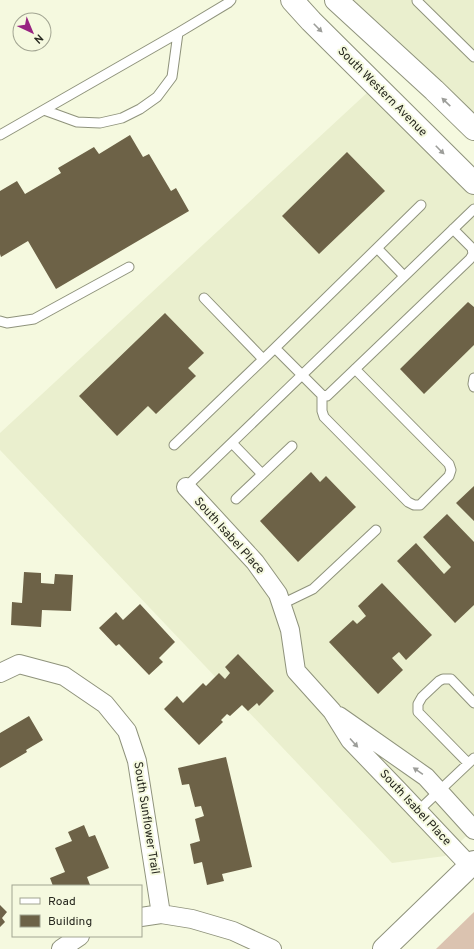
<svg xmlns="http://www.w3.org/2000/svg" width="474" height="949" viewBox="0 0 474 949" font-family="Overpass,sans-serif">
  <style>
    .built { fill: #eaefce }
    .green { fill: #dbc3b0 }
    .building { fill: #6d6247 }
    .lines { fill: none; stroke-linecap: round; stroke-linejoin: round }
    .lane-casing { stroke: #8f937c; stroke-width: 11 }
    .street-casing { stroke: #8f937c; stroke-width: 20 }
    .secondary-casing { stroke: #8f937c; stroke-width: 24 }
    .lane { stroke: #fff; stroke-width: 9 }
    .street { stroke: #fff; stroke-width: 18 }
    .secondary { stroke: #fff; stroke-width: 22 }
    .oneway { fill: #9d9e9a }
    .labels { text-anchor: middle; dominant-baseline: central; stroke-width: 4; stroke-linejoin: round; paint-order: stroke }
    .street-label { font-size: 12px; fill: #26271e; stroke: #f5f9df }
  </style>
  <rect width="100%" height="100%" fill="#f5f9df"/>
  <path class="built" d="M 332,0 L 474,0 L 474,141 L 426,97 Z
    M 369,91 L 474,189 L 474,829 L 445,856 L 392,863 L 0,450 L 0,433 Z"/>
  <path class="green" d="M 474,912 L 474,949 L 436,949 Z"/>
  <path class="building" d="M 130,135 L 143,157 L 149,154 L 171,191 L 176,188 L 189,211 L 56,289 L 28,241 L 1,257 L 0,254 L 0,191 L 17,181 L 25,194 L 61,173 L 58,168 L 94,147 L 99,154 Z
    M 347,152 L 385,191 L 319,254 L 282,216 Z
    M 468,302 L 474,307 L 474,345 L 424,394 L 400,369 Z
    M 165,313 L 204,353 L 188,368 L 196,376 L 156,414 L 148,406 L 117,436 L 79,396 Z
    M 311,472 L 320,482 L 326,476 L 356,507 L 298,562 L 260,521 Z
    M 474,486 L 474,521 L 456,503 Z
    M 447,514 L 474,542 L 474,605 L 455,623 L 397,561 L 416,543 L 444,574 L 451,567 L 423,537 Z
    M 24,572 L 41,573 L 41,583 L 54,584 L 55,574 L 73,575 L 71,611 L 42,610 L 41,627 L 11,625 L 12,602 L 22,603 Z
    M 382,583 L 432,635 L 406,660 L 399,652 L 392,658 L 403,670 L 378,694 L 329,642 L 353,620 L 357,624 L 366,616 L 358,606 Z
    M 140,604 L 175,642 L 159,658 L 163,662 L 149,675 L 119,644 L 116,646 L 99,628 L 116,612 L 123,620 Z
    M 238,654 L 274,691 L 259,706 L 257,703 L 248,711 L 242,705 L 230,716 L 227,714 L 221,720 L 223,722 L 199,745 L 164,709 L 177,696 L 183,703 L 203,683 L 206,686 L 219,673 L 225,679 L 230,673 L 225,667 Z
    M 29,716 L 43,740 L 26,750 L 27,752 L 0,768 L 0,733 Z
    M 226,757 L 252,867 L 222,874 L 224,881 L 207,885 L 202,862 L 194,864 L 190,844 L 200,841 L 195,819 L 204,816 L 201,806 L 195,807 L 189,784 L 182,785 L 178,768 Z
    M 84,825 L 89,837 L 95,835 L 109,868 L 87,877 L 90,885 L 86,886 L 53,886 L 50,878 L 65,872 L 55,848 L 72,841 L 68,832 Z
    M 0,905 L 7,912 L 2,918 L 5,922 L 0,927 Z"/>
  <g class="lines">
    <g class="lane-casing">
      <path id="lane" d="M 417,1 L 474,57
        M 44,110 L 77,122 L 100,123 L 122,118 L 140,109 L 157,97 L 172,77 L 178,33
        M 0,135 L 178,33 L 228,3 L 231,0
        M 421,205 L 275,348 L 322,395 L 327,396 L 470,259 L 473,254 L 472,248 L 453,229
        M 377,248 L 404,276
        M 204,298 L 263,359
        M 0,321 L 7,323 L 34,319 L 129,267
        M 474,378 L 473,384 L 474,387
        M 322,395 L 322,411 L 324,417 L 408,502 L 414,505 L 420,505 L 449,476 L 451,470 L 449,464 L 355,369
        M 232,443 L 262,474
        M 174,445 L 275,348
        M 186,487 L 474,209
        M 236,499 L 292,446
        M 282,604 L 313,589 L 376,530
        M 468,763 L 418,712 L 418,704 L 422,697 L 439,681 L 443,679 L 451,679 L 474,703
        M 418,811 L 474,758"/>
    </g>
    <g class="street-casing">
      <path id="street" d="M 186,487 L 255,562 L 278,594 L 290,630 L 296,671 L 332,711 L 350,740 L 399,791 L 470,866
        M 0,673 L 19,664 L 64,676 L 105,704 L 127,731 L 137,761 L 161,914
        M 339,716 L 426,777 L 474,830
        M 141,917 L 161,914 L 192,919 L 233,931 L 272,949
        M 61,949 L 80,936"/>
    </g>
    <g class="secondary-casing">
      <path id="secondary" d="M 292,0 L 311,21 L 474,183
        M 336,0 L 434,90 L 474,129
        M 384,949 L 474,862"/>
    </g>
    <use href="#lane" class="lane"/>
    <use href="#street" class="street"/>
    <use href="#secondary" class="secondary"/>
  </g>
  <defs><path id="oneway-solid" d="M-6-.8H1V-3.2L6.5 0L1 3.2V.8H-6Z"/></defs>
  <g class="oneway">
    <use href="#oneway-solid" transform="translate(318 28) rotate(45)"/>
    <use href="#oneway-solid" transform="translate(446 102) rotate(-136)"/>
    <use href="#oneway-solid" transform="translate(440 150) rotate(45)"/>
    <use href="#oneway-solid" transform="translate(354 743) rotate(48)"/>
    <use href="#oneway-solid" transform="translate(418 771) rotate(-145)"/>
  </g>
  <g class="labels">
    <g class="street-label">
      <text transform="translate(382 92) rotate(45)">South Western Avenue</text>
      <text transform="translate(229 536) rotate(48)">South Isabel Place</text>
      <text transform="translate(415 808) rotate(47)">South Isabel Place</text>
      <text transform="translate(146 818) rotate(81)">South Sunflower Trail</text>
    </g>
  </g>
  <rect x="12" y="885" width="130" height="52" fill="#f5f9df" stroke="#a2a592"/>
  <rect x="20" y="898" width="20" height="6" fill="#ffffff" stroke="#a2a592"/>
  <text x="48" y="905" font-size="12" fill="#26271e">Road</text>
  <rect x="20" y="915" width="20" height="12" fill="#6d6247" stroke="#a2a592"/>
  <text x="48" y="925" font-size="12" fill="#26271e">Building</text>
  <g transform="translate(32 32) rotate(136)"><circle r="19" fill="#f5f9df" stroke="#a2a592"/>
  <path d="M0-3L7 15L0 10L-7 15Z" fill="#982481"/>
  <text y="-6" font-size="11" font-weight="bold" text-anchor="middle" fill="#26271e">N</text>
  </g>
</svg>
